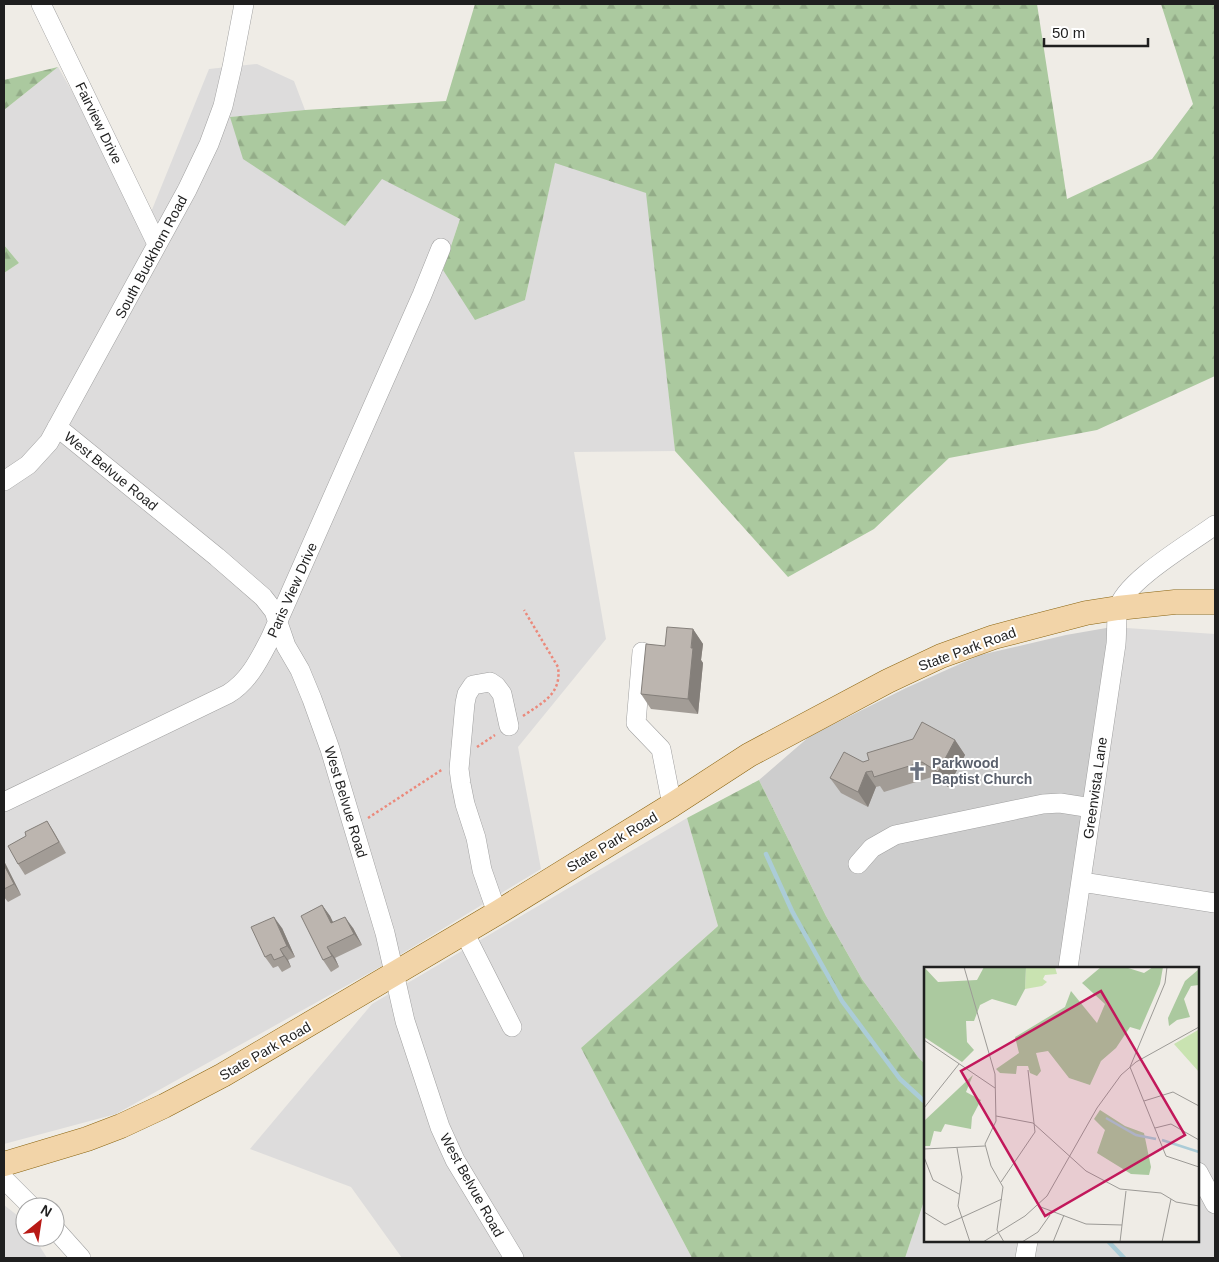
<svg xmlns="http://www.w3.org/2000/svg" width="1219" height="1262" viewBox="0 0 1219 1262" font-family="Helvetica,sans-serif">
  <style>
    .residential { fill: #dddcdc }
    .religious { fill: #cdcdcd }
    .forest { fill: url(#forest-firs) }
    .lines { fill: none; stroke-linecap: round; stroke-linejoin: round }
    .stream { stroke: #abccd7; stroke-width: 4.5 }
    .minor-casing { stroke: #a0a0a0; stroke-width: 20 }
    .major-casing { stroke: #8a6410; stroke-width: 25 }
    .path { stroke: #eb897b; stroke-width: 2.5; stroke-dasharray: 2.5 2.5; stroke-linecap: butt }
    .minor { stroke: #fff; stroke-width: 19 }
    .major { stroke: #f2d4a8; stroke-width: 24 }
    .wall { fill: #a29c96 }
    .shaded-wall { fill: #847f7a }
    .building { fill: #bcb5af; stroke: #847f7a }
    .labels { text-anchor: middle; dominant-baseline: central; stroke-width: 4; stroke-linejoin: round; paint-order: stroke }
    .street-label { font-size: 14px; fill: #1f1f1f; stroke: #fff }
    .worship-label { font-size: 14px; font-weight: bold; fill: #5b616d; stroke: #fff; text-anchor: start }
    .inset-river { fill: none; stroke: #abccd7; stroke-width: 2.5 }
    .inset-road { fill: none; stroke: #9c9a96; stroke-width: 1 }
    .view { fill: #c2185b; fill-opacity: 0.15; stroke: #c2185b; stroke-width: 2.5 }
    .inset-edge { fill: none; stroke: #1f1f1f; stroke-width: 2.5 }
  </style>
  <defs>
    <pattern id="forest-firs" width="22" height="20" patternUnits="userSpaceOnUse" patternTransform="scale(1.25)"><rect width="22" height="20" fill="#abc99f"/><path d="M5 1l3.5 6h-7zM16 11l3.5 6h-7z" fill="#93ac88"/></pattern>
  </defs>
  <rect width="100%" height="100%" fill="#efece6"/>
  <path class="residential" d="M 257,64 L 294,81 L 305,110 L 231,117 L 382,178 L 460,219 L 443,270 L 525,300 L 555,162 L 647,193 L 675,451 L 574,452 L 606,639 L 518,747 L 541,869 L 380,967 L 116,1114 L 4,1144 L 4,273 L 19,263 L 4,245 L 4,110 L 58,67 L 147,222 L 209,69 Z
    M 1112,627 L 1215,634 L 1215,1258 L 905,1258 L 925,1198 L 925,1241 L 1198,1241 L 1198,968 L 1064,968 Z
    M 687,818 L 718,926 L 581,1048 L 692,1258 L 402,1258 L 351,1187 L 250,1149 L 372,1004 Z
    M 4,1205 L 22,1219 L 25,1224 L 25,1237 L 34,1237 L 47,1258 L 4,1258 Z"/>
  <path class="religious" d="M 1112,627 L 1064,968 L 925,968 L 925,1064 L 918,1057 L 862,979 L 826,916 L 759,780 L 810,736 L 906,688 L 980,655 L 1066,635 Z"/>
  <path class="forest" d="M 475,4 L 1037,4 L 1067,199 L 1152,159 L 1193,104 L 1161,4 L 1215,4 L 1215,376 L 1097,430 L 949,458 L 874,529 L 788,577 L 675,451 L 646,193 L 555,163 L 525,300 L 475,320 L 443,270 L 460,219 L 382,179 L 345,226 L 243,159 L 230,117 L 305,110 L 446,101 Z
    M 58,67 L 4,110 L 4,80 Z
    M 4,245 L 19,263 L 4,273 Z
    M 759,780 L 826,916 L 862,979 L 918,1057 L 925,1064 L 925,1198 L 905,1258 L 692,1258 L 581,1048 L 718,926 L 687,818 Z"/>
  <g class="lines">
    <path class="stream" d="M 766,854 L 792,911 L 842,1001 L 900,1079 L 925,1102
      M 1108,1241 L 1124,1258"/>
    <g class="minor-casing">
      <path id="minor" d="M 41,4 L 157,244
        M 57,427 L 217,557 L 263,597 L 274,611 L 286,646 L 300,670 L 312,699 L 330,749 L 385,933 L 405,1021 L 440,1127 L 455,1160 L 514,1258
        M 4,481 L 28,465 L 49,442 L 187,190 L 209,144 L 223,106 L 232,67 L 244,4
        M 642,652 L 636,723 L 661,749 L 672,805
        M 4,802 L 228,694 C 249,681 259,660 270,639 L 422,295 L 441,248
        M 858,864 L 872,848 L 895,835 L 1043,804 L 1060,803 L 1092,808
        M 1082,882 L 1215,903
        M 497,913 L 482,870 L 476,838 L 465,804 L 461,784 L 459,769 L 465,703 L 467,694 L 473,685 L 490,682 L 496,686 L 502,694 L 509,726
        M 464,932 L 512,1027
        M 1068,968 L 1116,644 C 1117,633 1116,620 1118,609 C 1123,582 1192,542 1215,525
        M 1198,1172 L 1215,1204
        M 4,1179 L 32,1207
        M 55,1229 L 81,1258
        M 1025,1258 L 1028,1241"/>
    </g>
    <g class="major-casing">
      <path id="major" d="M 4,1164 L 87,1139 L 121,1126 L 164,1106 L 223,1075 L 497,913 L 672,805 L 749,755 L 888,681 L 941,656 L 994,637 L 1086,613 L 1118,608 L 1175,602 L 1215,602"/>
    </g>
    <path class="path" d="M 523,716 C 542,703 562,694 558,667 L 524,610
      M 477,747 L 495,735
      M 368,818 L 443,769"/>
    <use href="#minor" class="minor"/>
    <use href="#major" class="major"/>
  </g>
  <path class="wall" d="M 693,629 L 703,644 L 701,660 L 703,663 L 698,714 L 651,709 L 641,694 Z
    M 955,740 L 965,755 L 948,787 L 932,777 L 884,792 L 880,786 L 876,787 L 868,807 L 841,793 L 830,778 L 863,762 Z
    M 47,821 L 54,832 L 66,853 L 25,875 L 18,864 L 26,836 Z
    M 4,861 L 21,895 L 8,902 L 4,897 Z
    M 322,905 L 330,916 L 333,922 L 353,928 L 362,945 L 335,958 L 339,967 L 331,972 L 323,960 Z
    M 282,928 L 295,957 L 288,960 L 291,967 L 282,972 L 278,966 L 273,968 L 265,957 Z"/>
  <path class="shaded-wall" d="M 693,629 L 703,644 L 701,660 L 703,663 L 698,714 L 688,699 Z
    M 955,740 L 965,755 L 948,787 L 938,772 Z
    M 866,772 L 876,787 L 868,807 L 858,792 Z
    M 4,861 L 21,895 L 14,884 L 4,865 Z
    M 322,905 L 330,916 L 339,935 L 331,923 Z
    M 274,917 L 282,928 L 295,957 L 287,946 Z
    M 345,917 L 353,928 L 362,945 L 354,934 Z
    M 327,947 L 335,958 L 339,967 L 332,956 Z
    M 280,949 L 288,960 L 291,967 L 284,956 Z"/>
  <path class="building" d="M 667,627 L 693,629 L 691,648 L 693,648 L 688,699 L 641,694 L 646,644 L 665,646 Z
    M 922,722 L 955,740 L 938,772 L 922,762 L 874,777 L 872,771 L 866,772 L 858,792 L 830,778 L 844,752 L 863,762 L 869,760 L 867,753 L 913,739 Z
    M 47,821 L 59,842 L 18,864 L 8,846 L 26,836 L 25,832 Z
    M 4,865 L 14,884 L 4,889 Z
    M 322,905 L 331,923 L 345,917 L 354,934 L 327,947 L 332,956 L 323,960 L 301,916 Z
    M 274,917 L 287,946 L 280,949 L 284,956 L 274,960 L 271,954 L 265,957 L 251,927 Z"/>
  <defs>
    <g id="church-bare" transform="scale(1.5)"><path d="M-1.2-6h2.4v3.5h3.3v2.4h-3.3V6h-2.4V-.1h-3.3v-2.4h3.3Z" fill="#6b7280" stroke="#fff" stroke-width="2.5" paint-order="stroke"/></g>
  </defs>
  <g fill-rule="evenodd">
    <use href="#church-bare" x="917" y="771"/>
  </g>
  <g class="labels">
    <g class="street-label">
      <text transform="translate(99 123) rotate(64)">Fairview Drive</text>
      <text transform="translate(151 257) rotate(-62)">South Buckhorn Road</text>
      <text transform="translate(111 471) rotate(39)">West Belvue Road</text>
      <text transform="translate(292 590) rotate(-66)">Paris View Drive</text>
      <text transform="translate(967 649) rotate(-20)">State Park Road</text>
      <text transform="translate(1095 788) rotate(-82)">Greenvista Lane</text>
      <text transform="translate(346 802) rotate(73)">West Belvue Road</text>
      <text transform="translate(612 842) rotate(-31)">State Park Road</text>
      <text transform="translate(265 1051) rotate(-30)">State Park Road</text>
      <text transform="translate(472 1185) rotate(61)">West Belvue Road</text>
    </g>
    <g class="worship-label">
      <text x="932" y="763">Parkwood<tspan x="932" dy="16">Baptist Church</tspan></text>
    </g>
  </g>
  <g transform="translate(924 967)">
    <rect width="275" height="275" fill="#efece6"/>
    <path d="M 102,0 L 131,0 L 133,7 L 121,8 L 119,12 L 123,15 L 118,19 L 101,22 ZM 274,63 L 275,64 L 275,105 L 250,77 Z" fill="#c9e3b1"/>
    <path d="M 0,0 L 14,15 L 53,13 L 60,0 L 102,0 L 101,22 L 92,39 L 68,32 L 56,38 L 50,54 L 42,54 L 43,75 L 50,83 L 38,95 L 0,70 ZM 177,0 L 201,0 L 220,6 L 229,0 L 239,0 L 236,17 L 216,63 L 206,60 L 192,81 L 177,94 L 166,118 L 145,111 L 124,84 L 112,86 L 117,104 L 113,109 L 106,106 L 104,99 L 93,99 L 92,107 L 76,106 L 72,102 L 95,86 L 91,70 L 141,40 L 147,24 L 173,56 L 181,37 L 158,16 ZM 275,2 L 275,18 L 267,19 L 260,32 L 266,50 L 253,53 L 245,59 L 244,51 L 261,14 ZM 49,108 L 42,125 L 57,133 L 48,150 L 47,162 L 21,157 L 17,165 L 10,164 L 6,179 L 0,179 L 0,154 ZM 176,143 L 201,159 L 220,166 L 227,200 L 225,208 L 207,207 L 173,186 L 181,163 L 170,152 Z" fill="#abc99f"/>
    <path class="inset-river" d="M 182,151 L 212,168 L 232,172M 238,173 L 275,185"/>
    <path class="inset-road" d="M 40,0 L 71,107 L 72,154 L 61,177 L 67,199 L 79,220 L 73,263 L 80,275M 243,0 L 241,16 L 206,100 L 242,189 L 275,200M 0,73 L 71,121M 220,134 L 249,125 L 275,139M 0,141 L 35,97M 72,149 L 109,156 L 162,204 L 196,222 L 237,226 L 252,235 L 275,239M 231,161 L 247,157 L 275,173M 33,181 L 38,210 L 34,239 L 46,275M 0,182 L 61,179M 0,190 L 9,213 L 35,227M 77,215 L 111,165 L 104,103M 114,239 L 162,257 L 198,258M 0,245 L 21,258 L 78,232M 59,275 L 101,249 L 123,229 L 173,141 L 197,108 L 212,95 L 275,60M 98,275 L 114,265 L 126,248M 129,275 L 140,248M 196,275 L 202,224M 238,275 L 247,232"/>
    <path class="view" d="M 177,24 L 261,168 L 121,249 L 37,104 Z"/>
    <rect width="275" height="275" class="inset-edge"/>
  </g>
  <rect width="1219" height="1262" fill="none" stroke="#1f1f1f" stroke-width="10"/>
  <g transform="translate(40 1222) rotate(30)"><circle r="24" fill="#ffffff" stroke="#a5a5a5"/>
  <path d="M0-4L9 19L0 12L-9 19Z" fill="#b81915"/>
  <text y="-8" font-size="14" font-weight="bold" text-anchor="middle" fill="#1f1f1f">N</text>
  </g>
  <path d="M1044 38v8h104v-8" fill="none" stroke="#1f1f1f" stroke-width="2.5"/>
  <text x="1052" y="38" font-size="15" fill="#1f1f1f" stroke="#ffffff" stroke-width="4" paint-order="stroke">50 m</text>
</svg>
